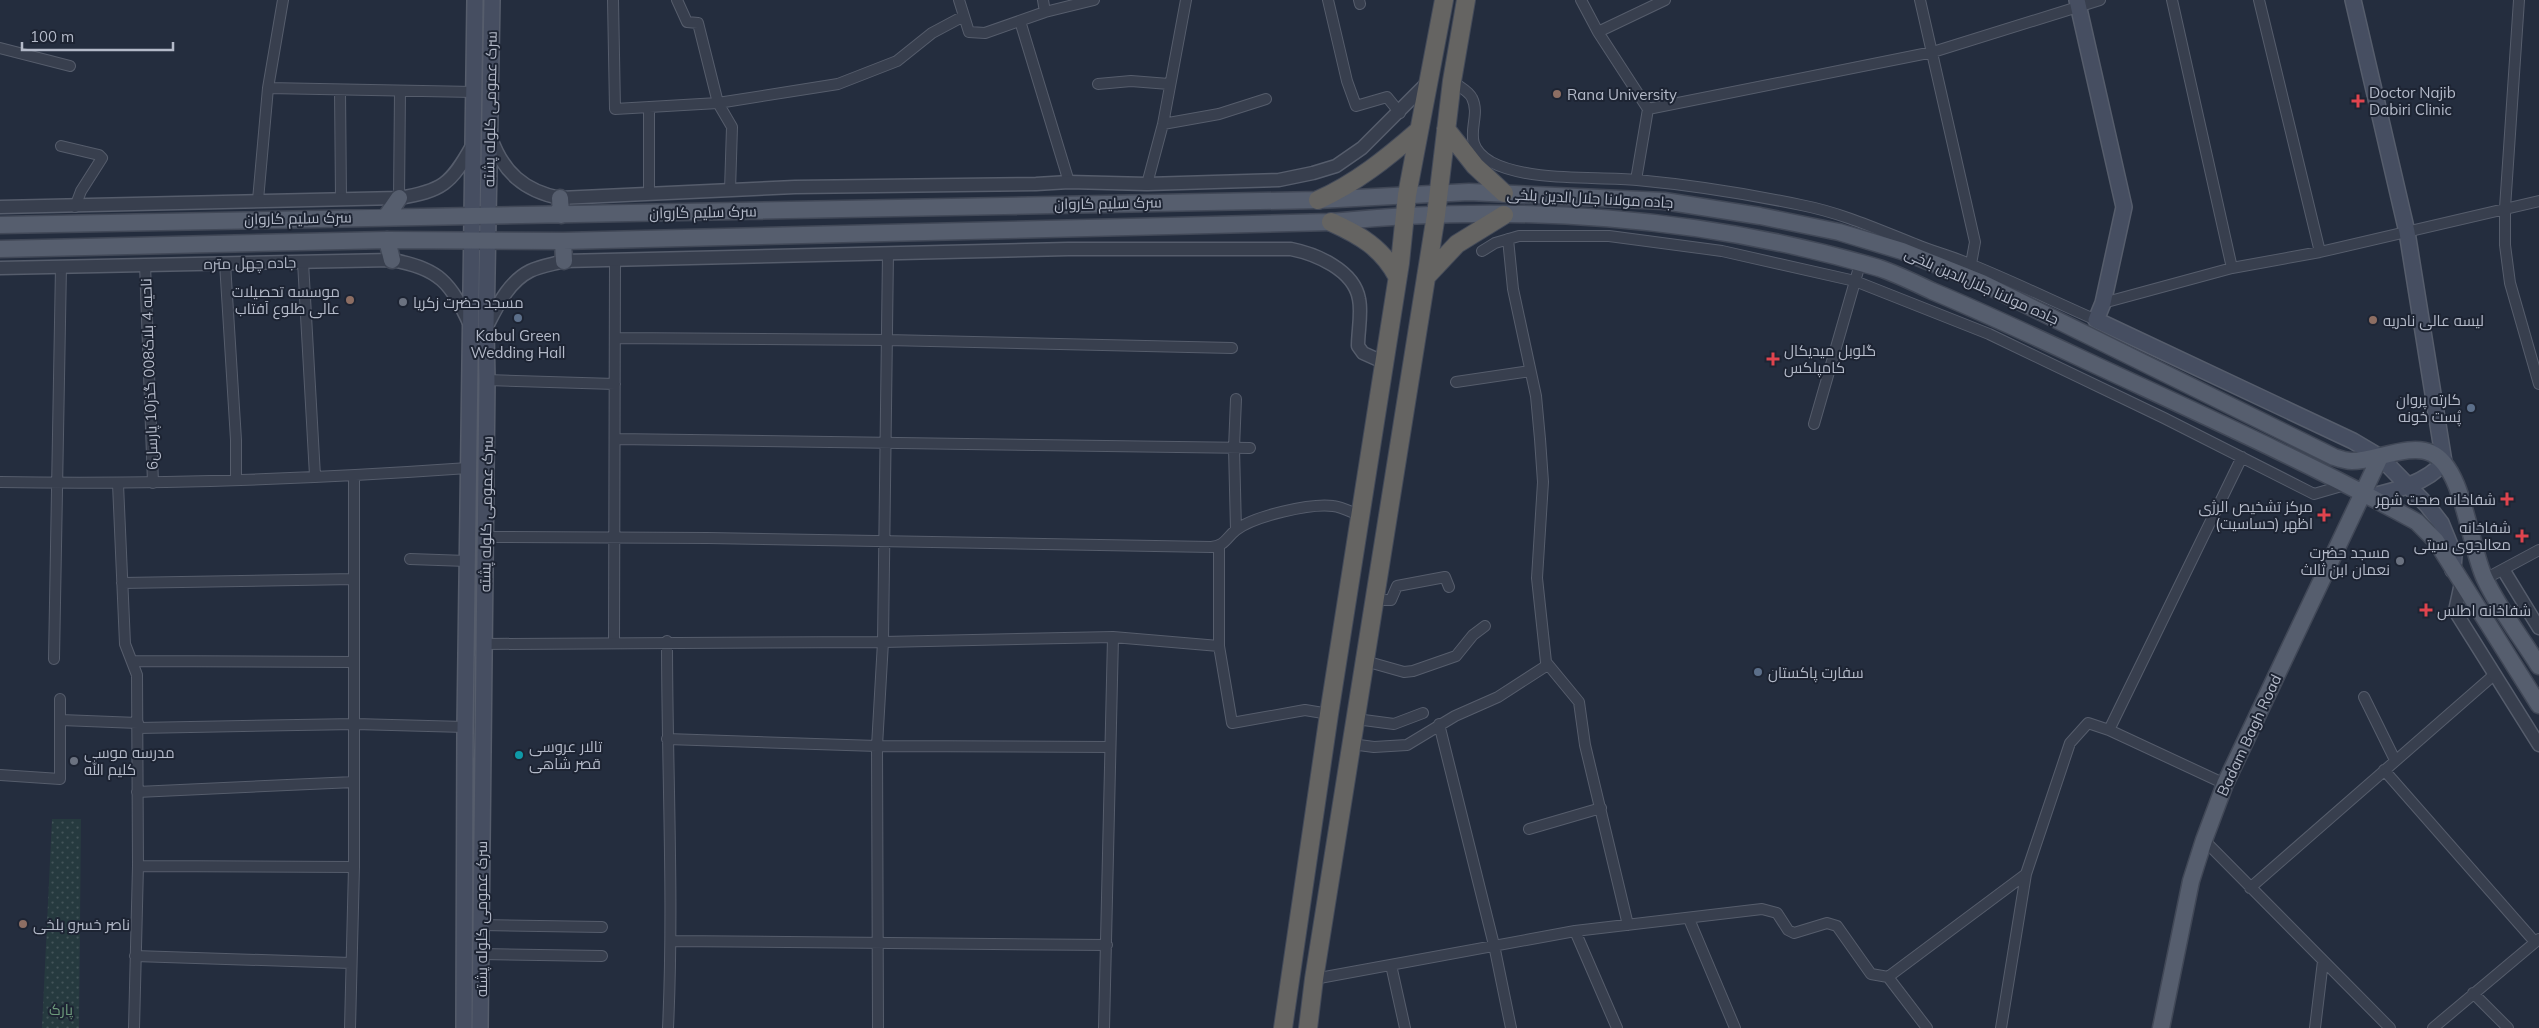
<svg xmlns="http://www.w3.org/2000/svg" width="2539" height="1028" viewBox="0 0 2539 1028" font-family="Mulish,Cairo,sans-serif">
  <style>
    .grass { fill: url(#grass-dots) }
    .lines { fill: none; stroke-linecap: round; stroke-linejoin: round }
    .minor-casing { stroke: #565d6c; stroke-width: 12 }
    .tertiary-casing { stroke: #565d6c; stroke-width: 15 }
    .secondary-casing { stroke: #565d6c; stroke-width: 18 }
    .primary-casing { stroke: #414857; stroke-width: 19 }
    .trunk-casing { stroke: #434a59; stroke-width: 20 }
    .minor { stroke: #383f4e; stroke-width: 10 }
    .tertiary { stroke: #383f4e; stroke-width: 12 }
    .secondary { stroke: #464e61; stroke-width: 15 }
    .primary { stroke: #565e6e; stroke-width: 16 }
    .trunk { stroke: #656462; stroke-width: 18 }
    .education-dot { fill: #8d6e63; stroke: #1d2433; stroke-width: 2 }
    .health-dot { fill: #e0444e; stroke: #1d2433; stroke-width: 2 }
    .worship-dot { fill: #6b7280; stroke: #1d2433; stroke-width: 2 }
    .service-dot { fill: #5c6f8a; stroke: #1d2433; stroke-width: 2 }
    .culture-dot { fill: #0f9aa8; stroke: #1d2433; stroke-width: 2 }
    .labels { text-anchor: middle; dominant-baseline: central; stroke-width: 4; stroke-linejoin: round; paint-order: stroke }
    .poi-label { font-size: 15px; fill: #b4bac9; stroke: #1d2433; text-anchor: start }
    .street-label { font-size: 15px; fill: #b4bac9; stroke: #1d2433 }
    .park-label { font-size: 15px; fill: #6c9a7b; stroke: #1d2433 }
  </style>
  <defs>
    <pattern id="grass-dots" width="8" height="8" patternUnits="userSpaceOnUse" patternTransform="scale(1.25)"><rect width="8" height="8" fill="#263a3f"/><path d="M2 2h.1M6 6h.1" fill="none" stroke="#435459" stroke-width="1.8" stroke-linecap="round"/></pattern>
  </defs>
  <rect width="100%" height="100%" fill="#242d3e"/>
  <path class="grass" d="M 52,819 L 81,819 L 79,1028 L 42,1028 Z"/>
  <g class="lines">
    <g class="minor-casing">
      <path id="minor" d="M 613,0 L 615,109 L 718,103 L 838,84 L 897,61 L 932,33 L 962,17
        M 677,0 L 687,22 L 698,23 L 718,103 L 732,127 L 730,190
        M 959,0 L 969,32 L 985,33 L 1045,12 L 1094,0
        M 1043,0 L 1045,12
        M 1328,0 L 1347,81 L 1356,106 L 1387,97 L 1400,113
        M 1359,0 L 1360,4
        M 1581,0 L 1598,32 L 1648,109 L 1636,180
        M 1920,0 L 1975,242 L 1971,264
        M 2172,0 L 2232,268
        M 2259,0 L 2320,252
        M 2519,0 L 2505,208 L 2505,245 L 2510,283 L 2539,384
        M 1020,21 L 1069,182
        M 1598,32 L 1665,0
        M 0,48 L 70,66
        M 1452,81 C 1458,86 1469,91 1472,98 C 1483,120 1457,142 1491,162 C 1529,182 1595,176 1637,180 C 1691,185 1748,194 1801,205 C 1842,213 1877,229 1915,244 C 1934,252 1954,257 1972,265 C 2014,282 2055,302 2096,320
        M 1098,84 L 1131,81 L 1169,84
        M 268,88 L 474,92
        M 340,91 L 341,198
        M 649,108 L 649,192
        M 1648,109 L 1933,52 L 2100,0
        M 1163,124 L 1219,114 L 1266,99
        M 61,146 L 99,155 L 102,158 L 81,191 L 75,207
        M 1147,184 L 1163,124 L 1186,0
        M 399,198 L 400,91
        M 258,200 L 268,88 L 283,0
        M 1508,239 L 1513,289 L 1536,396 L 1540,439 L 1543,482 L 1537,578 L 1546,662 L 1579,702 L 1585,745 L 1628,925
        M 1482,251 L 1495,243 L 1519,236 L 1609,236 L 1722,251 L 1855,281 L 1989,334 L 2164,418 L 2314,494 L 2345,485
        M 303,262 L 315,476
        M 225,263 L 236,440 L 236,480
        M 145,264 L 153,483
        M 2103,303 L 2232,268 L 2320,252 L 2539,201
        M 615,338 L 887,340 L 1232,348
        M 487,380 L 615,384
        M 1456,382 L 1530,371
        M 1814,424 L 1860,264
        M 616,439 L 1250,448
        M 0,482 C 156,485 312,479 468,468
        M 118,484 L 125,644 L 137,675 L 138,866 L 134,1028
        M 1236,530 L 1234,448 L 1236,399
        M 486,537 L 708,538 L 1211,547 C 1225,546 1226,538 1236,530 C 1254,516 1311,503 1333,506 C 1342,507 1351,512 1359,515
        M 1219,546 L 1219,646 L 1232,723 L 1305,710 L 1329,714
        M 410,559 L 467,561
        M 2485,579 L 2539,550
        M 122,583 L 354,579
        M 1374,600 L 1391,600 L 1397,586 L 1445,577 L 1449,587
        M 667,641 C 667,770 674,899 668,1028
        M 614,643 L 615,260
        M 484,644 L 883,642 L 1113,637 L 1219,646
        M 54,659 L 61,266
        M 133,661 L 353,662
        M 1365,661 L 1404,672 L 1413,671 L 1456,656 L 1473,635 L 1485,626
        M 2364,697 L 2395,760
        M 1356,719 L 1394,724 L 1423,713
        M 61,720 L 138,723
        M 1439,724 L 1494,945 L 1511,1028
        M 138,728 L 355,724 L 465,727
        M 2109,730 L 2242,457
        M 667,739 L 877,746 L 1110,747
        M 1351,744 L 1374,747 L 1407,745 L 1455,716 L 1498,697 L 1546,666
        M 2384,770 L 2535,942
        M 0,775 L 60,779 L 60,699
        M 137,792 L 354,782
        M 1529,829 L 1601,808
        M 2204,840 L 2390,1028
        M 138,866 L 354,867
        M 2250,888 L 2495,674
        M 1689,919 L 1735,1028
        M 481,925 L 602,927
        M 1575,931 L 1617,1028
        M 672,941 L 1107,945
        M 481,954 L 602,956
        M 135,956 L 351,963
        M 1391,965 L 1405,1028
        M 1888,977 L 1927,1028
        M 1314,979 L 1575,931 L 1762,909 L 1777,913 L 1788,930 L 1794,933 L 1827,923 L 1837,926 L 1871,974 L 1888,977 L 2026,874 L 2070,743 L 2088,723 L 2109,730 L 2225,784
        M 2473,993 L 2508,1028
        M 350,1028 L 354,867 L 354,476
        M 878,1028 L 877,746 L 883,642 L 888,253
        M 1104,1028 L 1113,637
        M 2001,1028 L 2026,874
        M 2315,1028 L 2323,961
        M 2433,1028 L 2539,939"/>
    </g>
    <g class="tertiary-casing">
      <path id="tertiary" d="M 491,138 C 503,172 524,191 560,198 L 795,187 L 1036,184 L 1069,182 L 1147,184 L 1279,180 L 1313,173 L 1336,166 L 1362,148 L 1428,82
        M 0,207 L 399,198 C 442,191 451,184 472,146
        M 0,268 L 392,260 C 439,268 451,283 470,325
        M 486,328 C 497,307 508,282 530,271 C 540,266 554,264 564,261 L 1068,249 L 1291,249 C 1316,254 1354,270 1359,299 C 1362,313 1358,331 1358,346 L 1363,353 L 1383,362
        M 2504,571 L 2539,628
        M 2461,583 L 2455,611 L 2539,745"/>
    </g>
    <g class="secondary-casing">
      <path id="secondary" d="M 2077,0 L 2124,207 L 2103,303 L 2096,320 L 2353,441 L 2380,457 L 2427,505 L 2441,523 L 2454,555 L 2453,570
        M 2353,0 L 2407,232 L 2444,462 C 2427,483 2394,491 2368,497
        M 464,1028 L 465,727 L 475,0
        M 480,1028 L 487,380 L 486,328 L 492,0"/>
    </g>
    <g class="primary-casing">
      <path id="primary" d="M 560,198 L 561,215
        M 386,217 L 399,198
        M 0,225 L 1318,200 L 1469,192 L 1664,201 L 1760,216 L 1839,232 L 1902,251 L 1982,283 L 2334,457 C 2340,459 2346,461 2352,461 C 2375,461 2410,443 2431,453 C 2464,467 2469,546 2485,579 C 2499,609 2521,637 2539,666
        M 387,240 L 392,260
        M 563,241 L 564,261
        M 0,249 L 387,240 L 563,241 L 1331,222 C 1514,203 1703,216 1879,268 C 1897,274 1915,283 1932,291 C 1980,311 2027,333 2074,355 C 2189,409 2306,461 2417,522 L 2436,541 L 2539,705
        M 2161,1028 L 2191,881 L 2204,840 L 2225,784 L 2380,457"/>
    </g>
    <g class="trunk-casing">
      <path id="trunk" d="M 1446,129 L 1475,166 L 1504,193
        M 1318,200 C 1356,183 1387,158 1418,131
        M 1331,222 C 1360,235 1382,248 1397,276
        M 1426,277 L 1457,244 L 1504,215
        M 1283,1028 L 1329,714 L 1400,263 L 1407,195 L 1444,0
        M 1308,1028 L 1314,979 L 1436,215 L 1452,81 L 1466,0"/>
    </g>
    <use href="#minor" class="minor"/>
    <use href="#tertiary" class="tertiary"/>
    <use href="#secondary" class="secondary"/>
    <use href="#primary" class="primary"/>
    <use href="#trunk" class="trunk"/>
  </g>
  <g class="education-dot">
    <circle cx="1557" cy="94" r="5"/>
    <circle cx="350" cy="300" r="5"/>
    <circle cx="2373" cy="320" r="5"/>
    <circle cx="23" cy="924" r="5"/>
  </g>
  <g class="health-dot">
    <path d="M2355.5 93.5h5v5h5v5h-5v5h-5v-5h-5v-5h5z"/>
    <path d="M1770.5 351.5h5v5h5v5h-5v5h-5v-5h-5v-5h5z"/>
    <path d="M2504.5 491.5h5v5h5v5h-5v5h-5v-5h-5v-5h5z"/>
    <path d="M2321.5 507.5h5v5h5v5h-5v5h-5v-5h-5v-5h5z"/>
    <path d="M2519.5 528.5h5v5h5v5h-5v5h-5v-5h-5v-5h5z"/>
    <path d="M2423.5 602.5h5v5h5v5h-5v5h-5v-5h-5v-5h5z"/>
  </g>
  <g class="worship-dot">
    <circle cx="403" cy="302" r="5"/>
    <circle cx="2400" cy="561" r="5"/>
    <circle cx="74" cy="761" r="5"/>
  </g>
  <g class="service-dot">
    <circle cx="518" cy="318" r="5"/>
    <circle cx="2471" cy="408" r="5"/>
    <circle cx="1758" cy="672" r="5"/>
  </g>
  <circle class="culture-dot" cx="519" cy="755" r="5"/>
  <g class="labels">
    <g class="poi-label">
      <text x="2369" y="92">Doctor Najib<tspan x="2369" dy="17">Dabiri Clinic</tspan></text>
      <text x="1567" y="94">Rana University</text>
      <text x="340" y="291" text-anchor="end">موسسه تحصیلات<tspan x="340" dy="17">عالی طلوع آفتاب</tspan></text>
      <text x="413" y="302">مسجد حضرت زکریا</text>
      <text x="2383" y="320">لیسه عالی نادریه</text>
      <text x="518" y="335" text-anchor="middle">Kabul Green<tspan x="518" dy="17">Wedding Hall</tspan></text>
      <text x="1784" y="350">گلوبل میدیکال<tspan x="1784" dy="17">کامپلکس</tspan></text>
      <text x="2461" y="399" text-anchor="end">کارته پروان<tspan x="2461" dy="17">پُست خونه</tspan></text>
      <text x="2496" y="499" text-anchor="end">شفاخانه صحت شهر</text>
      <text x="2313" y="506" text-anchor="end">مرکز تشخیص الرژی<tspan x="2313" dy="17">(حساسیت) اظهر</tspan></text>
      <text x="2511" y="527" text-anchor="end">شفاخانه<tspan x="2511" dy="17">معالجوی سیتی</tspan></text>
      <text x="2390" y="552" text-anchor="end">مسجد حضرت<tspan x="2390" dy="17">نعمان ابن ثالث</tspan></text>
      <text x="2437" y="610">شفاخانه اطلس</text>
      <text x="1768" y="672">سفارت پاکستان</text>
      <text x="529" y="746">تالار عروسی<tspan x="529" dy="17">قصر شاهی</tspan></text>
      <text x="84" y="752">مدرسه موسی<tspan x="84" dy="17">کلیم الله</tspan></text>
      <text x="33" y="924">ناصر خسرو بلخی</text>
    </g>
    <g class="street-label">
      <text transform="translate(490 109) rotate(-89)">سرک عمومی کلوله پشته</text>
      <text transform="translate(1590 198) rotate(3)">جاده مولانا جلال‌الدین بلخی</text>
      <text transform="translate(1108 203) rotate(-1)">سرک سلیم کاروان</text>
      <text transform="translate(703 212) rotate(-1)">سرک سلیم کاروان</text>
      <text transform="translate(298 218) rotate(-1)">سرک سلیم کاروان</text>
      <text transform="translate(250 263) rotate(-1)">جاده چهل متره</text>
      <text transform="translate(1982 286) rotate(24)">جاده مولانا جلال‌الدین بلخی</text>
      <text transform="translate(149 374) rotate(-92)">ناحیه 4 بلاک008 گذر10 پارسل6</text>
      <text transform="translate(486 514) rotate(-89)">سرک عمومی کلوله پشته</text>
      <text transform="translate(2249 735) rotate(-65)">Badam Bagh Road</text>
      <text transform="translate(481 919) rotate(-90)">سرک عمومی کلوله پشته</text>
    </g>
    <g class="park-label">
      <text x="61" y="1009">پارک</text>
    </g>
  </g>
  <path d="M22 42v8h151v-8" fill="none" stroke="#b4bac9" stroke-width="2.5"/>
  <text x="30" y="42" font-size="15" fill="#b4bac9" stroke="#1d2433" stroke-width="4" paint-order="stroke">100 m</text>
</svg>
